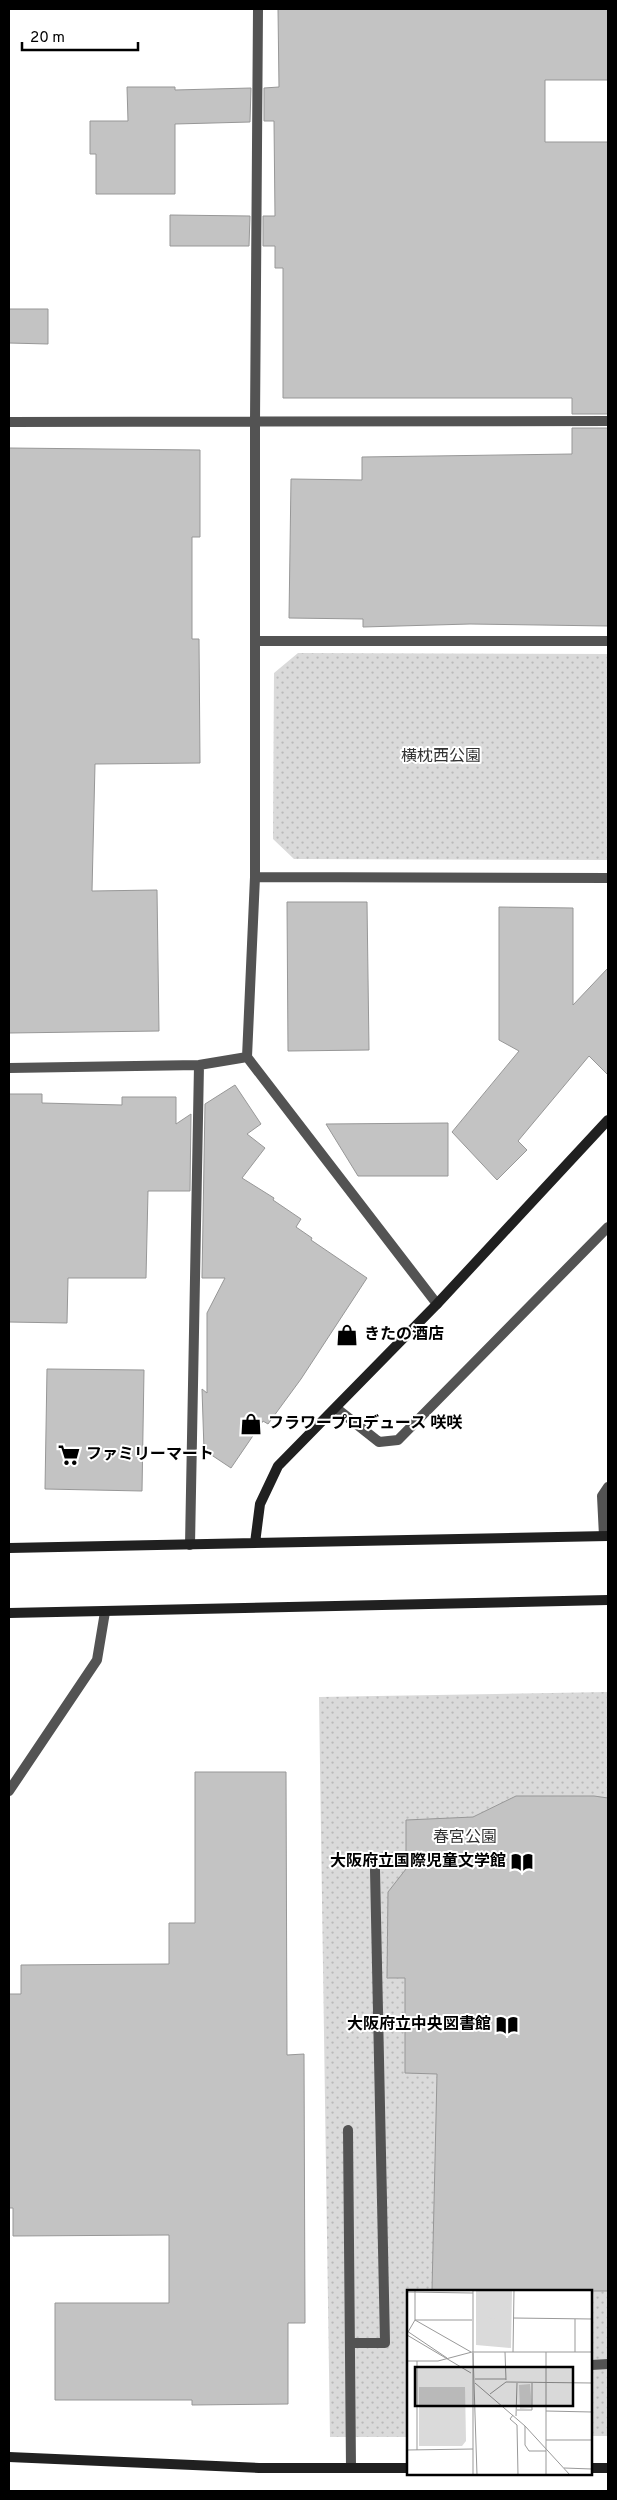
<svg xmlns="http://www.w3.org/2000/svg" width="617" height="2500" viewBox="0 0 617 2500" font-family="Overpass,'Noto Sans JP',sans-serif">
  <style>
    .grass { fill: url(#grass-dots) }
    .building { fill: #c3c3c3; stroke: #979797 }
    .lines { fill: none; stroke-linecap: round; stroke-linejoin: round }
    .lane { stroke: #535353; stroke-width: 10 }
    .street { stroke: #535353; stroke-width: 10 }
    .secondary { stroke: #202020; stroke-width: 10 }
    .labels { text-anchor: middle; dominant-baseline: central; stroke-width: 4; stroke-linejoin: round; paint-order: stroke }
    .park-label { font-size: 16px; fill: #313131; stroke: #fff }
    .poi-label { font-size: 16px; font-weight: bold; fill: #000; stroke: #fff; text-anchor: start }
    .inset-road { fill: none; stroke: #999; stroke-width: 1 }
    .view { fill: #000; fill-opacity: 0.15; stroke: #000; stroke-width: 2.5 }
    .inset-edge { fill: none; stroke: #000; stroke-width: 2.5 }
  </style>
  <defs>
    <pattern id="grass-dots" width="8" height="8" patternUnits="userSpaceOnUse" patternTransform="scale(1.25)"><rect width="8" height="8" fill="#dadada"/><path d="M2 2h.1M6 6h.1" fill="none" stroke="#b9b9b9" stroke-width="1.8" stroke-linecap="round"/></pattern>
  </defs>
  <rect width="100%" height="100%" fill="#fff"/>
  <path class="grass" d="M 298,653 L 608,654 L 608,860 L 294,859 L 273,839 L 274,673 Z
    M 608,1692 L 608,2436 L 591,2436 L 591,2291 L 408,2291 L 408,2437 L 330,2437 L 319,1697 Z"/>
  <path class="building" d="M 278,9 L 608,9 L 608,80 L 545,80 L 545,142 L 608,142 L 608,414 L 572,414 L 572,398 L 283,398 L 283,268 L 275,268 L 275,246 L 263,246 L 263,216 L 275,216 L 274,121 L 264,121 L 264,88 L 279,87 Z
    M 127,87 L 175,87 L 175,90 L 251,88 L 250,122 L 175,124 L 175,194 L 96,194 L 96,154 L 90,154 L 90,121 L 128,121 Z
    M 170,215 L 250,216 L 249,246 L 170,246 Z
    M 9,309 L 48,309 L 48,344 L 9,343 Z
    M 572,428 L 608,428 L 608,626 L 470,624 L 363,627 L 363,619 L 289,618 L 291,479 L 362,480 L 362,457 L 572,454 Z
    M 9,448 L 200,450 L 200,537 L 192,537 L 192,639 L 199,639 L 200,763 L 95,764 L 92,891 L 157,890 L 159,1031 L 9,1033 Z
    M 287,902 L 367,902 L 369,1050 L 288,1051 Z
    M 499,907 L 573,908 L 573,1005 L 608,968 L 608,1075 L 589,1056 L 518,1141 L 527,1150 L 497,1180 L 452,1132 L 519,1051 L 499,1040 Z
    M 235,1085 L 261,1124 L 247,1134 L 265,1148 L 242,1178 L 274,1198 L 273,1200 L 301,1219 L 296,1227 L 312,1238 L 311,1240 L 367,1278 L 301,1379 L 268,1424 L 263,1421 L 231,1468 L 204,1450 L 202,1389 L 207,1393 L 207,1313 L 225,1278 L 202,1278 L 205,1104 Z
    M 9,1094 L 42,1094 L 42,1103 L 122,1105 L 122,1097 L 176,1097 L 176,1124 L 191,1114 L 190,1191 L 148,1191 L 146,1278 L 68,1278 L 67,1323 L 9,1322 Z
    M 448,1123 L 448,1176 L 358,1176 L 326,1124 Z
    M 47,1369 L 144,1370 L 142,1491 L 45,1489 Z
    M 195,1772 L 286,1772 L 287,2055 L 304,2054 L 305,2323 L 288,2323 L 288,2404 L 192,2405 L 192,2400 L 55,2400 L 55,2303 L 169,2303 L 169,2235 L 13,2236 L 13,2208 L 9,2208 L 9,1994 L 21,1994 L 21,1965 L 169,1964 L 169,1923 L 195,1923 Z
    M 516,1796 L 594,1796 L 608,1798 L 608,2291 L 432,2291 L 437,2074 L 405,2073 L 405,1978 L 387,1978 L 388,1892 L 406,1869 L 406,1820 L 473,1817 Z"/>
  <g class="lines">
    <path class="lane" d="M 336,1408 L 379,1442 L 398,1440 L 608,1227
      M 604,1536 L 602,1496 L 608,1487
      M 348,2130 L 351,2468
      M 350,2343 L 385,2343 L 375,1870
      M 591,2365 L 608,2364"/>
    <path class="street" d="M 258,9 L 255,421 L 255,877 L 247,1057 L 437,1304
      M 9,422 L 608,421
      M 257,641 L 608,641
      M 255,877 L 608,878
      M 9,1068 L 199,1065 L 247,1057
      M 190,1545 L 199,1065
      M 9,1791 L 97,1660 L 105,1612"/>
    <path class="secondary" d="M 255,1543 L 260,1504 L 278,1466 L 437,1304 L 608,1120
      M 9,1548 L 608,1536
      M 9,1613 L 608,1600
      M 9,2457 L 259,2468 L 408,2468
      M 591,2468 L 608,2468"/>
  </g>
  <defs>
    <g id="shop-bare" transform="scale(1.725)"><path d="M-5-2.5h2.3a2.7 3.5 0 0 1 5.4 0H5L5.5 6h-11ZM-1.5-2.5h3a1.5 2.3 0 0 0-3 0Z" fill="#000" stroke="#fff" stroke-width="2.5" paint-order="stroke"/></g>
    <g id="supermarket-bare" transform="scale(1.725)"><path d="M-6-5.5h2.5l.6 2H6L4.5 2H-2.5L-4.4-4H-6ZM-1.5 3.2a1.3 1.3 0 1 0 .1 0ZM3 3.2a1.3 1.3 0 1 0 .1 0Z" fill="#000" stroke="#fff" stroke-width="2.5" paint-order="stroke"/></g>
    <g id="library-bare" transform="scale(1.725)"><path d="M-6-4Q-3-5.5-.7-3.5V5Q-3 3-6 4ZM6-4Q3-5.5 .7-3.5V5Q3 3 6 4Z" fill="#000" stroke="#fff" stroke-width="2.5" paint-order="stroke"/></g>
  </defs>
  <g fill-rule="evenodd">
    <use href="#shop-bare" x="347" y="1335"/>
    <use href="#shop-bare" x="251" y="1424"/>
    <use href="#supermarket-bare" x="69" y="1455"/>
    <use href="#library-bare" x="522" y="1862"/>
    <use href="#library-bare" x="507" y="2025"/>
  </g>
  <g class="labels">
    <g class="park-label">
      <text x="441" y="757">横枕西公園</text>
      <text x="465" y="1838">春宮公園</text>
    </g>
    <g class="poi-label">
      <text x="364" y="1335">きたの酒店</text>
      <text x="268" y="1424">フラワープロデュース 咲咲</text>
      <text x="86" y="1455">ファミリーマート</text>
      <text x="506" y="1862" text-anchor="end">大阪府立国際児童文学館</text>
      <text x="491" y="2025" text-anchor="end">大阪府立中央図書館</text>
    </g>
  </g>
  <g transform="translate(407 2290)">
    <rect width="185" height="185" fill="#fff"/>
    <path d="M 69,0 L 105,0 L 104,58 L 69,55 ZM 123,94 L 125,118 L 113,119 L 112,95 ZM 12,97 L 58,97 L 59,151 L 55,156 L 12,156 Z" fill="#dadada"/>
    <path d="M 73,0 L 100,0 L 101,26 L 92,30 L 79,27 L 71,13 Z" fill="#dadada"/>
    <path class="inset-road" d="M 8,0 L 8,30 L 65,30M 66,0 L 66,185M 0,2 L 66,3M 106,28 L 185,29M 168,29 L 168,62M 0,41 L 40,68M 1,42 L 8,30 L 64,62M 0,45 L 64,83M 98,62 L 99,90M 106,62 L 107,0M 66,63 L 70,185M 0,71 L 31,71 L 65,62 L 185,62M 68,89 L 99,89M 68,93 L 118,136 L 163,185M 83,104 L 99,92 L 185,93M 110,120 L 125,120 L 125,93M 139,121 L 185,122M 106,125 L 103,129 L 110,135 L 111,185M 109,126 L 110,93M 118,136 L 118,155 L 122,161 L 139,161M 139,150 L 185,150M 0,160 L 66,159M 10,160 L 10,71M 157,178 L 185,179M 139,185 L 139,62"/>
    <path class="view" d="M 8,77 L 166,77 L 166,116 L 8,116 Z"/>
    <rect width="185" height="185" class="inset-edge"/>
  </g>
  <rect width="617" height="2500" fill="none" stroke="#000000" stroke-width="20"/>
  <path d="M22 42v8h116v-8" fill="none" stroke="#000000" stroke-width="2.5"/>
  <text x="30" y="42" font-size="15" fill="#000000" stroke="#ffffff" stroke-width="4" paint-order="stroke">20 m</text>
</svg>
